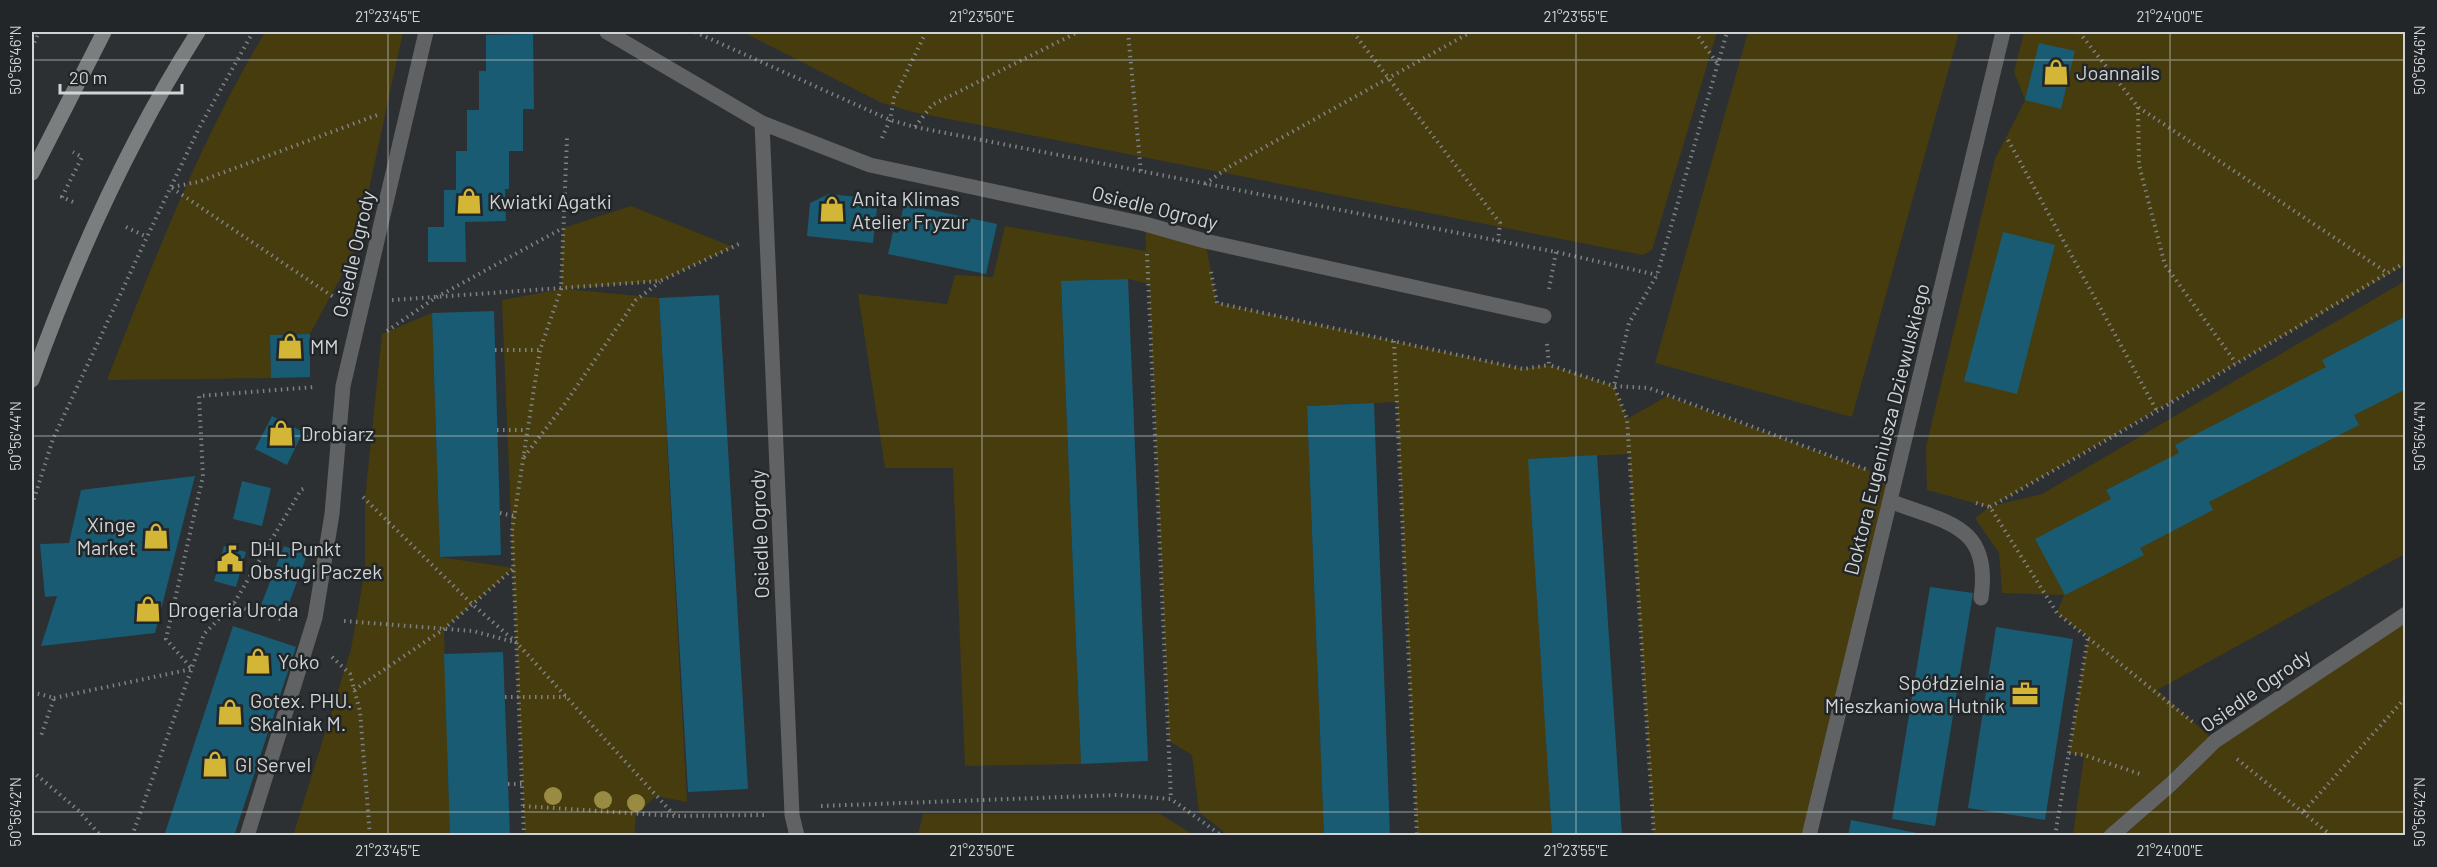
<svg xmlns="http://www.w3.org/2000/svg" width="2437" height="867" viewBox="0 0 2437 867" font-family="Barlow,sans-serif">
  <style>
    .green { fill: #463c0d }
    .building { fill: #195b72 }
    .lines { fill: none; stroke-linecap: round; stroke-linejoin: round }
    .path { stroke: #7f8284; stroke-width: 4; stroke-dasharray: 1.5 4.5; stroke-linecap: butt }
    .service { stroke: #606263; stroke-width: 15 }
    .minor { stroke: #606263; stroke-width: 15 }
    .secondary { stroke: #7a7e7f; stroke-width: 15 }
    .tree { fill: #998b41 }
    .ticks { fill: none; stroke: #d1d4d5; stroke-width: 1.5; stroke-opacity: 0.45 }
    .labels { text-anchor: middle; dominant-baseline: central; stroke-width: 5; stroke-linejoin: round; paint-order: stroke }
    .poi-label { font-size: 20px; fill: #d1d4d5; stroke: #222628; text-anchor: start }
    .street-label { font-size: 20px; fill: #d1d4d5; stroke: #222628 }
    .neatline { fill: none; stroke: #d1d4d5; stroke-width: 2 }
    .ticks-label { font-size: 15px; text-anchor: middle; fill: #d1d4d5 }
  </style>
  <rect width="100%" height="100%" fill="#2c3032"/>
  <path class="green" d="M 265,32 L 403,32 L 356,249 L 310,334 L 270,335 L 271,378 L 107,380 C 153,262 200,141 265,32 Z
    M 743,32 L 1717,32 L 1652,250 L 1643,255 L 913,112 L 882,103 Z
    M 1748,32 L 1959,32 L 1852,417 L 1655,363 Z
    M 2024,32 L 2405,32 L 2405,265 L 1992,506 L 2042,494 L 2405,281 L 2405,554 L 2157,690 L 2215,741 L 2405,614 L 2405,835 L 2073,835 L 2084,756 L 2069,753 L 2088,637 L 2057,613 L 2064,595 L 2002,593 L 1999,553 L 1975,518 L 1989,507 L 1927,490 L 1926,447 L 1995,159 L 2025,100 L 2014,72 Z
    M 631,206 L 733,247 L 660,281 L 566,289 L 659,298 L 687,802 L 656,796 L 636,814 L 634,835 L 639,835 L 525,835 L 513,569 L 444,629 L 450,835 L 293,836 L 351,649 L 365,570 L 365,499 L 382,334 L 432,313 L 440,557 L 513,568 L 502,300 L 561,289 L 563,228 Z
    M 1145,224 L 1205,241 L 1217,303 L 1523,369 L 1549,365 L 1614,386 L 1627,419 L 1667,396 L 1895,480 L 1809,835 L 1654,835 L 1629,454 L 1529,459 L 1552,835 L 1417,835 L 1397,402 L 1307,406 L 1324,835 L 1228,835 L 1199,812 L 1192,755 L 1169,741 L 1149,284 L 1128,279 L 1061,282 L 1081,764 L 965,766 L 953,468 L 885,468 L 858,294 L 947,304 L 955,275 L 993,277 L 1005,226 L 1146,251 Z
    M 923,814 L 1160,814 L 1194,835 L 918,835 Z"/>
  <path class="building" d="M 533,34 L 534,109 L 523,109 L 523,151 L 509,151 L 509,189 L 505,189 L 506,221 L 465,222 L 466,262 L 428,262 L 428,227 L 444,227 L 444,190 L 456,190 L 456,151 L 467,151 L 467,110 L 479,110 L 479,71 L 486,71 L 486,35 Z
    M 2039,43 L 2075,51 L 2061,109 L 2025,100 Z
    M 829,194 L 878,199 L 873,243 L 807,236 L 810,203 Z
    M 904,204 L 997,224 L 986,274 L 888,254 L 893,232 L 898,233 Z
    M 2003,232 L 2055,245 L 2017,394 L 1964,381 Z
    M 1128,279 L 1148,761 L 1081,764 L 1061,281 Z
    M 719,295 L 748,789 L 688,792 L 659,298 Z
    M 494,311 L 501,555 L 440,557 L 432,313 Z
    M 2406,316 L 2406,389 L 2354,415 L 2359,425 L 2209,502 L 2213,510 L 2140,548 L 2144,555 L 2065,595 L 2035,539 L 2111,499 L 2106,490 L 2179,453 L 2175,445 L 2326,367 L 2322,360 Z
    M 310,334 L 310,377 L 271,378 L 270,335 Z
    M 1374,403 L 1390,836 L 1324,836 L 1307,406 Z
    M 272,416 L 303,432 L 287,465 L 255,449 Z
    M 1597,455 L 1622,836 L 1552,836 L 1528,459 Z
    M 195,476 L 155,633 L 41,646 L 57,596 L 45,597 L 40,544 L 69,543 L 81,490 Z
    M 242,481 L 271,488 L 262,526 L 233,519 Z
    M 224,546 L 246,552 L 236,587 L 214,581 Z
    M 284,546 L 307,555 L 285,614 L 261,605 Z
    M 1930,587 L 1973,593 L 1935,826 L 1892,819 Z
    M 233,626 L 296,647 L 234,836 L 164,836 Z
    M 1996,627 L 2073,639 L 2045,820 L 1968,808 Z
    M 503,652 L 510,836 L 450,836 L 444,654 Z
    M 1851,820 L 1922,834 L 1922,836 L 1848,836 Z"/>
  <g class="lines">
    <path class="path" d="M 695,32 L 890,120 L 915,127 L 1556,252 L 1657,275
      M 1128,32 L 1141,173
      M 1353,32 L 1500,223 L 1498,242
      M 1695,32 L 1717,63
      M 2079,32 L 2138,107 L 2386,272
      M 32,48 L 39,32
      M 2138,107 L 2139,165 L 2165,265 L 2236,363
      M 915,127 L 932,105 L 1078,32
      M 882,138 L 890,120 L 894,98 L 926,32
      M 2008,140 L 2157,411
      M 1205,184 L 1229,167 L 1471,32
      M 172,187 L 198,182 L 377,115
      M 172,188 L 335,298
      M 73,202 L 62,197 L 82,157 L 73,152
      M 126,227 L 147,237
      M 1147,254 L 1171,799
      M 1211,272 L 1217,303 L 1523,369 L 1549,365
      M 1549,289 L 1556,252
      M 392,300 L 660,281 L 739,244
      M 387,331 L 435,298 L 563,228
      M 1394,341 L 1417,836
      M 1547,344 L 1549,365 L 1614,386 L 1649,388 L 1868,470
      M 495,350 L 540,350
      M 497,430 L 527,430
      M 524,457 L 564,405 L 636,300 L 660,282
      M 363,497 L 472,604 L 517,643 L 675,816 L 764,815
      M 1976,503 L 1990,507 L 2057,613 L 2194,723
      M 32,505 L 53,439 L 147,237 L 199,128 L 253,32
      M 1990,507 L 2157,411 L 2406,262
      M 500,513 L 514,516
      M 233,605 L 284,620
      M 344,621 L 473,631 L 514,642
      M 332,657 L 350,674 L 360,711 L 370,836
      M 354,690 L 444,629 L 513,569
      M 32,692 L 54,698 L 41,736
      M 505,697 L 566,697
      M 54,698 L 192,669 L 166,639 L 203,476 L 199,396 L 315,387
      M 2069,753 L 2084,755 L 2140,774
      M 2237,759 L 2332,836
      M 32,771 L 78,810 L 101,836
      M 508,784 L 522,784
      M 523,806 L 674,816
      M 821,806 L 1118,795 L 1171,799 L 1222,836
      M 2304,811 L 2406,697
      M 132,836 L 204,634 L 233,605 L 301,490 L 305,488
      M 524,836 L 512,531 L 540,350 L 561,289 L 567,138
      M 1654,836 L 1627,419 L 1614,386 L 1629,323 L 1657,275 L 1727,32
      M 2055,836 L 2088,637"/>
    <path class="service" d="M 1890,501 C 1944,523 1992,523 1981,598"/>
    <path class="minor" d="M 607,32 L 762,123 L 870,165 L 1145,224 L 1205,241 L 1544,316
      M 762,123 L 792,815 L 797,836
      M 247,836 L 315,618 L 332,514 L 343,386 L 426,32
      M 1809,836 L 2003,32
      M 2111,836 L 2171,784 L 2215,741 L 2406,614"/>
    <path class="secondary" d="M 32,173 L 104,32
      M 32,380 C 75,260 129,140 198,32"/>
  </g>
  <g class="tree">
    <circle cx="553" cy="796" r="9"/>
    <circle cx="603" cy="800" r="9"/>
    <circle cx="636" cy="803" r="9"/>
  </g>
  <path class="ticks" d="M 388,32 L 388,836M 982,32 L 982,836M 1576,32 L 1576,836M 2170,32 L 2170,836M 32,60 L 2406,60M 32,436 L 2406,436M 32,812 L 2406,812"/>
  <defs>
    <g id="shop-bare" transform="scale(2.07)"><path d="M-5-2.5h2.3a2.7 3.5 0 0 1 5.4 0H5L5.5 6h-11ZM-1.5-2.5h3a1.5 2.3 0 0 0-3 0Z" fill="#d3b635" stroke="#222628" stroke-width="2.5" paint-order="stroke"/></g>
    <g id="civic-bare" transform="scale(2.07)"><path d="M-.6-6.5H3V-4.5H.6V-3L4-1V1h2V6H-6V1h2V-1L-.6-3ZM-1.2 2.5V6h2.4V2.5Z" fill="#d3b635" stroke="#222628" stroke-width="2.5" paint-order="stroke"/></g>
    <g id="office-bare" transform="scale(2.07)"><path d="M-6-3h4V-5.5h4V-3h4V5H-6ZM-1-4.5V-3h2v-1.5ZM-6 0V1H6V0Z" fill="#d3b635" stroke="#222628" stroke-width="2.5" paint-order="stroke"/></g>
  </defs>
  <g fill-rule="evenodd">
    <use href="#shop-bare" x="2056" y="72"/>
    <use href="#shop-bare" x="469" y="201"/>
    <use href="#shop-bare" x="832" y="209"/>
    <use href="#shop-bare" x="290" y="346"/>
    <use href="#shop-bare" x="281" y="433"/>
    <use href="#shop-bare" x="156" y="536"/>
    <use href="#civic-bare" x="230" y="559"/>
    <use href="#shop-bare" x="148" y="609"/>
    <use href="#shop-bare" x="258" y="661"/>
    <use href="#office-bare" x="2025" y="694"/>
    <use href="#shop-bare" x="230" y="712"/>
    <use href="#shop-bare" x="215" y="764"/>
  </g>
  <g class="labels">
    <g class="poi-label">
      <text x="2076" y="72">Joannails</text>
      <text x="852" y="198">Anita Klimas<tspan x="852" dy="23">Atelier Fryzur</tspan></text>
      <text x="489" y="201">Kwiatki Agatki</text>
      <text x="310" y="346">MM</text>
      <text x="301" y="433">Drobiarz</text>
      <text x="136" y="524" text-anchor="end">Xinge<tspan x="136" dy="23">Market</tspan></text>
      <text x="250" y="548">DHL Punkt<tspan x="250" dy="23">Obsługi Paczek</tspan></text>
      <text x="168" y="609">Drogeria Uroda</text>
      <text x="278" y="661">Yoko</text>
      <text x="2005" y="682" text-anchor="end">Spółdzielnia<tspan x="2005" dy="23">Mieszkaniowa Hutnik</tspan></text>
      <text x="250" y="700">Gotex. PHU.<tspan x="250" dy="23">Skalniak M.</tspan></text>
      <text x="235" y="764">GI Servel</text>
    </g>
    <g class="street-label">
      <text transform="translate(1155 207) rotate(14)">Osiedle Ogrody</text>
      <text transform="translate(353 254) rotate(-77)">Osiedle Ogrody</text>
      <text transform="translate(1886 429) rotate(-76)">Doktora Eugeniusza Dziewulskiego</text>
      <text transform="translate(759 534) rotate(-92)">Osiedle Ogrody</text>
      <text transform="translate(2255 690) rotate(-35)">Osiedle Ogrody</text>
    </g>
  </g>
  <rect width="2437" height="867" fill="none" stroke="#222628" stroke-width="66"/>
  <path d="M60 84v9h122v-9" fill="none" stroke="#d1d4d5" stroke-width="3"/>
  <text x="69" y="84" font-size="18" fill="#d1d4d5" stroke="#222628" stroke-width="4.5" paint-order="stroke">20 m</text>
  <rect x="33" y="33" width="2371" height="801" class="neatline"/>
  <g class="ticks-label">
    <text x="388" y="22">21°23'45"E</text>
    <text x="982" y="22">21°23'50"E</text>
    <text x="1576" y="22">21°23'55"E</text>
    <text x="2170" y="22">21°24'00"E</text>
    <text transform="translate(16 60) rotate(-90)" y="5">50°56'46"N</text>
    <text transform="translate(2420 60) rotate(-90)" y="5">50°56'46"N</text>
    <text transform="translate(16 436) rotate(-90)" y="5">50°56'44"N</text>
    <text transform="translate(2420 436) rotate(-90)" y="5">50°56'44"N</text>
    <text transform="translate(16 812) rotate(-90)" y="5">50°56'42"N</text>
    <text transform="translate(2420 812) rotate(-90)" y="5">50°56'42"N</text>
    <text x="388" y="856">21°23'45"E</text>
    <text x="982" y="856">21°23'50"E</text>
    <text x="1576" y="856">21°23'55"E</text>
    <text x="2170" y="856">21°24'00"E</text>
  </g>
</svg>
